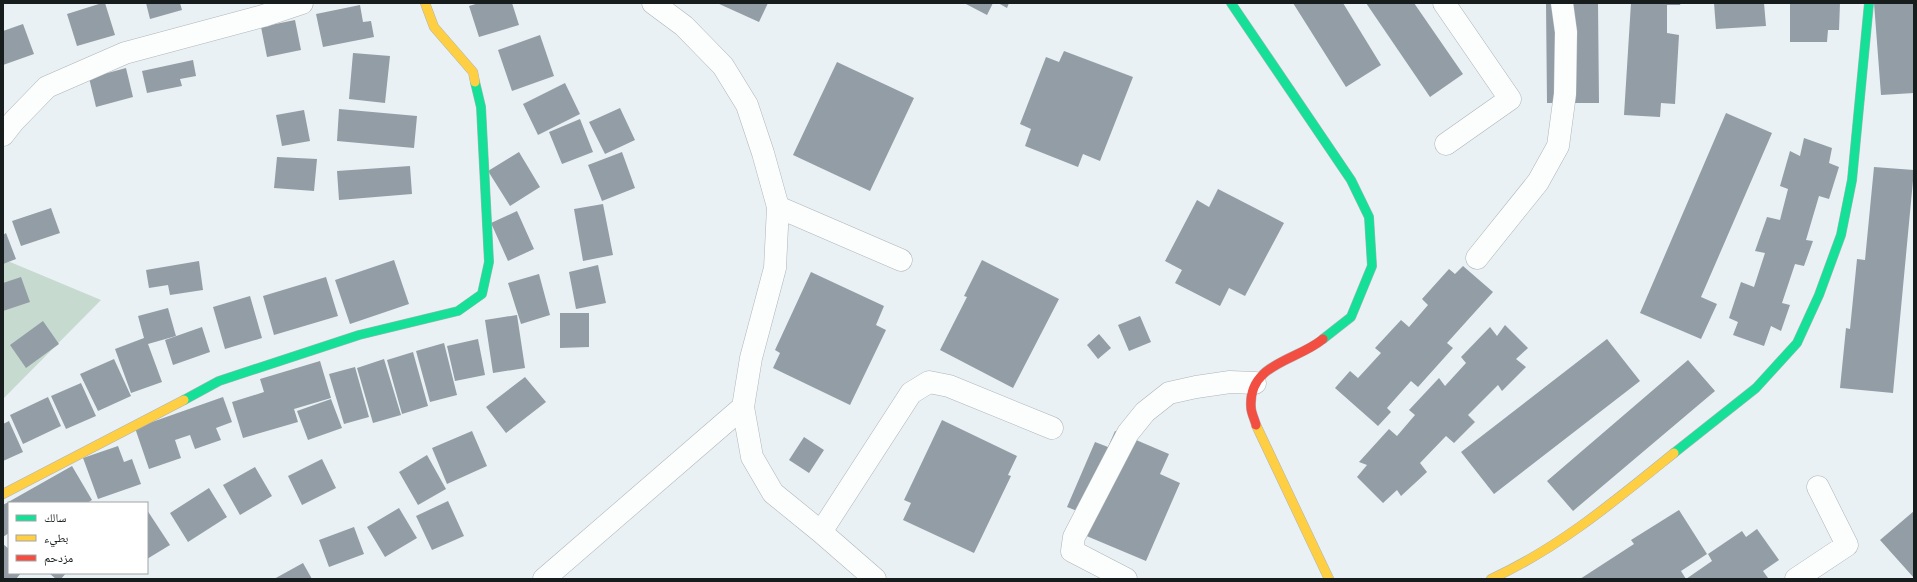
<svg xmlns="http://www.w3.org/2000/svg" width="1917" height="582" viewBox="0 0 1917 582" font-family="'Open Sans','Noto Naskh Arabic',sans-serif">
  <style>
    .green { fill: #c7dacf }
    .building { fill: #939da5 }
    .lines { fill: none; stroke-linecap: round; stroke-linejoin: round }
    .street-casing { stroke: #afb4b6; stroke-width: 23 }
    .fast-casing { stroke: #afb4b6; stroke-width: 10 }
    .slow-casing { stroke: #afb4b6; stroke-width: 10 }
    .jam-casing { stroke: #afb4b6; stroke-width: 10 }
    .street { stroke: #fcfdfd; stroke-width: 22 }
    .fast { stroke: #16e098; stroke-width: 9 }
    .slow { stroke: #ffcf43; stroke-width: 9 }
    .jam { stroke: #f24e42; stroke-width: 9 }
  </style>
  <rect width="100%" height="100%" fill="#e9f1f4"/>
  <path class="green" d="M 3,259 L 101,300 L 3,399 Z"/>
  <path class="building" d="M 102,3 L 105,3 L 115,35 L 77,46 L 67,14 Z
    M 146,3 L 180,3 L 182,10 L 150,19 Z
    M 479,3 L 512,3 L 519,25 L 479,37 L 469,6 Z
    M 717,3 L 768,3 L 759,22 Z
    M 964,3 L 993,3 L 987,15 Z
    M 998,3 L 1009,3 L 1007,8 Z
    M 1293,3 L 1343,3 L 1381,65 L 1346,87 Z
    M 1366,3 L 1414,3 L 1463,74 L 1430,97 Z
    M 1546,3 L 1598,3 L 1599,103 L 1547,103 Z
    M 1631,3 L 1681,3 L 1680,5 L 1667,5 L 1667,33 L 1679,35 L 1675,104 L 1661,103 L 1660,117 L 1624,115 Z
    M 1714,3 L 1764,3 L 1766,26 L 1716,29 Z
    M 1790,3 L 1840,3 L 1839,30 L 1828,30 L 1827,42 L 1790,42 Z
    M 1874,3 L 1914,3 L 1914,93 L 1881,95 Z
    M 360,5 L 363,22 L 371,21 L 374,37 L 323,47 L 316,14 Z
    M 295,20 L 301,50 L 267,57 L 261,27 Z
    M 23,24 L 34,54 L 3,65 L 3,31 Z
    M 540,35 L 554,76 L 512,91 L 498,50 Z
    M 1064,51 L 1133,77 L 1100,161 L 1083,154 L 1078,167 L 1025,146 L 1031,129 L 1020,124 L 1046,57 L 1059,62 Z
    M 353,53 L 390,56 L 385,103 L 349,99 Z
    M 193,60 L 196,76 L 180,79 L 182,86 L 147,93 L 142,71 Z
    M 837,62 L 914,98 L 870,191 L 793,155 Z
    M 126,68 L 133,97 L 96,107 L 89,78 Z
    M 565,83 L 580,114 L 538,135 L 523,104 Z
    M 620,108 L 635,140 L 605,154 L 589,122 Z
    M 339,109 L 417,116 L 414,148 L 337,141 Z
    M 304,110 L 310,141 L 282,146 L 276,115 Z
    M 1726,113 L 1772,133 L 1701,297 L 1717,304 L 1701,339 L 1640,313 Z
    M 580,119 L 593,152 L 562,164 L 549,132 Z
    M 1804,138 L 1832,148 L 1829,163 L 1839,167 L 1829,199 L 1819,196 L 1806,240 L 1813,241 L 1804,266 L 1795,264 L 1782,303 L 1790,305 L 1781,331 L 1771,326 L 1764,346 L 1733,335 L 1738,322 L 1729,318 L 1741,282 L 1754,287 L 1765,253 L 1755,251 L 1767,217 L 1780,220 L 1788,189 L 1780,186 L 1790,151 L 1800,156 Z
    M 519,152 L 540,187 L 510,206 L 488,171 Z
    M 622,152 L 635,188 L 602,201 L 588,165 Z
    M 277,157 L 317,159 L 314,191 L 274,188 Z
    M 410,166 L 412,194 L 339,200 L 337,171 Z
    M 1874,167 L 1914,170 L 1893,393 L 1840,388 L 1846,328 L 1850,329 L 1857,259 L 1865,260 Z
    M 1218,189 L 1284,223 L 1245,296 L 1229,288 L 1220,306 L 1175,283 L 1182,270 L 1165,261 L 1197,200 L 1209,207 Z
    M 603,204 L 613,255 L 583,261 L 574,209 Z
    M 51,208 L 60,233 L 21,246 L 12,221 Z
    M 517,211 L 534,249 L 508,261 L 491,223 Z
    M 6,233 L 16,259 L 3,264 L 3,235 Z
    M 394,260 L 409,304 L 350,324 L 335,280 Z
    M 982,260 L 1059,299 L 1013,388 L 940,350 L 967,297 L 964,296 Z
    M 199,261 L 203,290 L 170,295 L 168,285 L 149,288 L 146,270 Z
    M 598,265 L 606,303 L 576,309 L 569,272 Z
    M 1463,266 L 1493,292 L 1447,343 L 1453,348 L 1418,387 L 1411,381 L 1387,408 L 1391,412 L 1378,426 L 1335,388 L 1350,371 L 1358,378 L 1381,353 L 1375,348 L 1401,320 L 1409,327 L 1428,305 L 1422,299 L 1449,269 L 1455,274 Z
    M 811,272 L 884,306 L 876,325 L 886,330 L 850,405 L 773,368 L 780,353 L 775,350 Z
    M 539,274 L 550,315 L 521,324 L 508,283 Z
    M 21,277 L 30,302 L 3,311 L 3,283 Z
    M 326,277 L 338,316 L 274,335 L 263,296 Z
    M 250,296 L 262,338 L 225,349 L 213,307 Z
    M 168,308 L 176,336 L 148,344 L 162,382 L 131,393 L 115,349 L 144,338 L 138,316 Z
    M 560,313 L 589,313 L 589,347 L 560,348 Z
    M 517,315 L 525,368 L 493,373 L 485,320 Z
    M 1140,316 L 1151,342 L 1129,351 L 1118,325 Z
    M 43,321 L 59,344 L 26,368 L 10,345 Z
    M 1505,325 L 1528,348 L 1516,359 L 1526,367 L 1502,391 L 1498,385 L 1468,415 L 1475,422 L 1454,443 L 1446,436 L 1420,463 L 1427,472 L 1401,496 L 1397,490 L 1383,503 L 1357,477 L 1367,465 L 1359,462 L 1389,429 L 1397,436 L 1415,415 L 1409,410 L 1439,378 L 1445,386 L 1466,363 L 1461,357 L 1490,327 L 1497,336 Z
    M 202,327 L 210,352 L 173,365 L 165,340 Z
    M 1099,334 L 1111,348 L 1098,359 L 1087,345 Z
    M 478,339 L 485,375 L 455,381 L 447,346 Z
    M 1607,339 L 1640,381 L 1494,494 L 1461,452 Z
    M 444,343 L 457,395 L 430,402 L 416,351 Z
    M 413,352 L 428,406 L 402,414 L 387,360 Z
    M 114,359 L 131,396 L 98,411 L 80,374 Z
    M 384,359 L 401,415 L 373,423 L 357,368 Z
    M 1688,360 L 1715,391 L 1573,511 L 1547,481 Z
    M 320,361 L 331,398 L 294,409 L 298,422 L 243,438 L 232,402 L 264,392 L 260,379 Z
    M 355,367 L 369,417 L 344,424 L 329,374 Z
    M 525,377 L 546,402 L 506,433 L 486,407 Z
    M 81,383 L 96,416 L 66,429 L 51,396 Z
    M 48,397 L 61,426 L 23,444 L 10,415 Z
    M 223,397 L 232,422 L 216,428 L 221,440 L 195,449 L 190,435 L 175,440 L 181,458 L 149,469 L 135,428 Z
    M 331,399 L 342,428 L 308,440 L 297,411 Z
    M 942,420 L 1017,456 L 1008,475 L 1011,476 L 974,553 L 903,520 L 911,503 L 904,500 Z
    M 9,421 L 23,452 L 3,461 L 3,424 Z
    M 472,431 L 487,466 L 447,484 L 432,448 Z
    M 1115,431 L 1169,454 L 1160,474 L 1180,483 L 1146,561 L 1077,532 L 1085,514 L 1067,507 L 1095,442 L 1108,447 Z
    M 804,437 L 824,450 L 809,473 L 789,460 Z
    M 118,446 L 124,462 L 132,459 L 141,484 L 98,499 L 83,458 Z
    M 427,455 L 446,489 L 418,505 L 399,472 Z
    M 322,459 L 336,488 L 302,505 L 288,476 Z
    M 72,466 L 92,500 L 87,503 L 9,503 L 9,533 L 3,537 L 3,505 Z
    M 255,467 L 272,496 L 240,515 L 223,485 Z
    M 209,488 L 227,517 L 188,542 L 170,513 Z
    M 448,501 L 464,536 L 432,550 L 416,516 Z
    M 399,508 L 417,538 L 385,557 L 367,527 Z
    M 147,510 L 170,545 L 147,559 Z
    M 1679,510 L 1707,554 L 1681,571 L 1686,579 L 1712,561 L 1708,554 L 1742,531 L 1746,537 L 1757,529 L 1779,560 L 1763,571 L 1768,578 L 1766,579 L 1580,579 L 1634,544 L 1631,540 Z
    M 1914,511 L 1914,578 L 1880,540 Z
    M 354,527 L 364,554 L 329,567 L 319,540 Z
    M 3,544 L 9,549 L 9,573 L 21,573 L 16,579 L 3,579 Z
    M 303,563 L 312,579 L 274,579 Z
    M 49,573 L 66,573 L 61,579 L 56,579 Z"/>
  <g class="lines">
    <g class="street-casing">
      <path id="street" d="M 653,3 L 684,26 L 723,66 L 747,105 L 763,153 L 778,207 L 775,268 L 751,358 L 743,407 L 752,457 L 773,493 L 821,532 L 875,579
        M 1444,3 L 1510,99 L 1446,144
        M 3,135 L 14,121 L 47,87 L 125,53 L 263,16 L 302,3
        M 778,207 L 901,260
        M 1477,258 L 1538,182 L 1558,146 L 1565,94 L 1566,32 L 1562,3
        M 821,532 L 911,393 L 929,382 L 949,386 L 1052,428
        M 544,579 L 743,407
        M 1126,579 L 1072,551 L 1074,537 L 1128,433 L 1145,412 L 1169,393 L 1196,387 L 1230,382 L 1255,383
        M 1796,579 L 1847,545 L 1818,487"/>
    </g>
    <g class="fast-casing">
      <path id="fast" d="M 1231,3 L 1351,180 L 1369,217 L 1372,266 L 1351,317 L 1323,339
        M 184,400 L 219,381 L 359,335 L 458,311 L 482,294 L 489,262 L 481,107 L 475,82
        M 1674,453 L 1756,388 L 1797,343 L 1819,295 L 1841,235 L 1852,180 L 1869,3"/>
    </g>
    <g class="slow-casing">
      <path id="slow" d="M 425,3 L 434,27 L 473,72 L 475,82
        M 1256,425 L 1329,579
        M 3,494 L 184,400
        M 1491,579 C 1559,548 1616,500 1674,453"/>
    </g>
    <g class="jam-casing">
      <path id="jam" d="M 1256,425 C 1255,420 1251,413 1251,407 C 1248,363 1297,361 1323,339"/>
    </g>
    <use href="#street" class="street"/>
    <use href="#fast" class="fast"/>
    <use href="#slow" class="slow"/>
    <use href="#jam" class="jam"/>
  </g>
  <rect width="1917" height="582" fill="none" stroke="#171c1d" stroke-width="8"/>
  <rect x="8" y="502" width="140" height="72" fill="#ffffff" stroke="#a2a4a5"/>
  <rect x="16" y="515" width="20" height="6" fill="#16e098" stroke="#a2a4a5"/>
  <text x="44" y="522" font-size="12" fill="#171c1d">سالك</text>
  <rect x="16" y="535" width="20" height="6" fill="#ffcf43" stroke="#a2a4a5"/>
  <text x="44" y="542" font-size="12" fill="#171c1d">بطيء</text>
  <rect x="16" y="555" width="20" height="6" fill="#f24e42" stroke="#a2a4a5"/>
  <text x="44" y="562" font-size="12" fill="#171c1d">مزدحم</text>
</svg>
